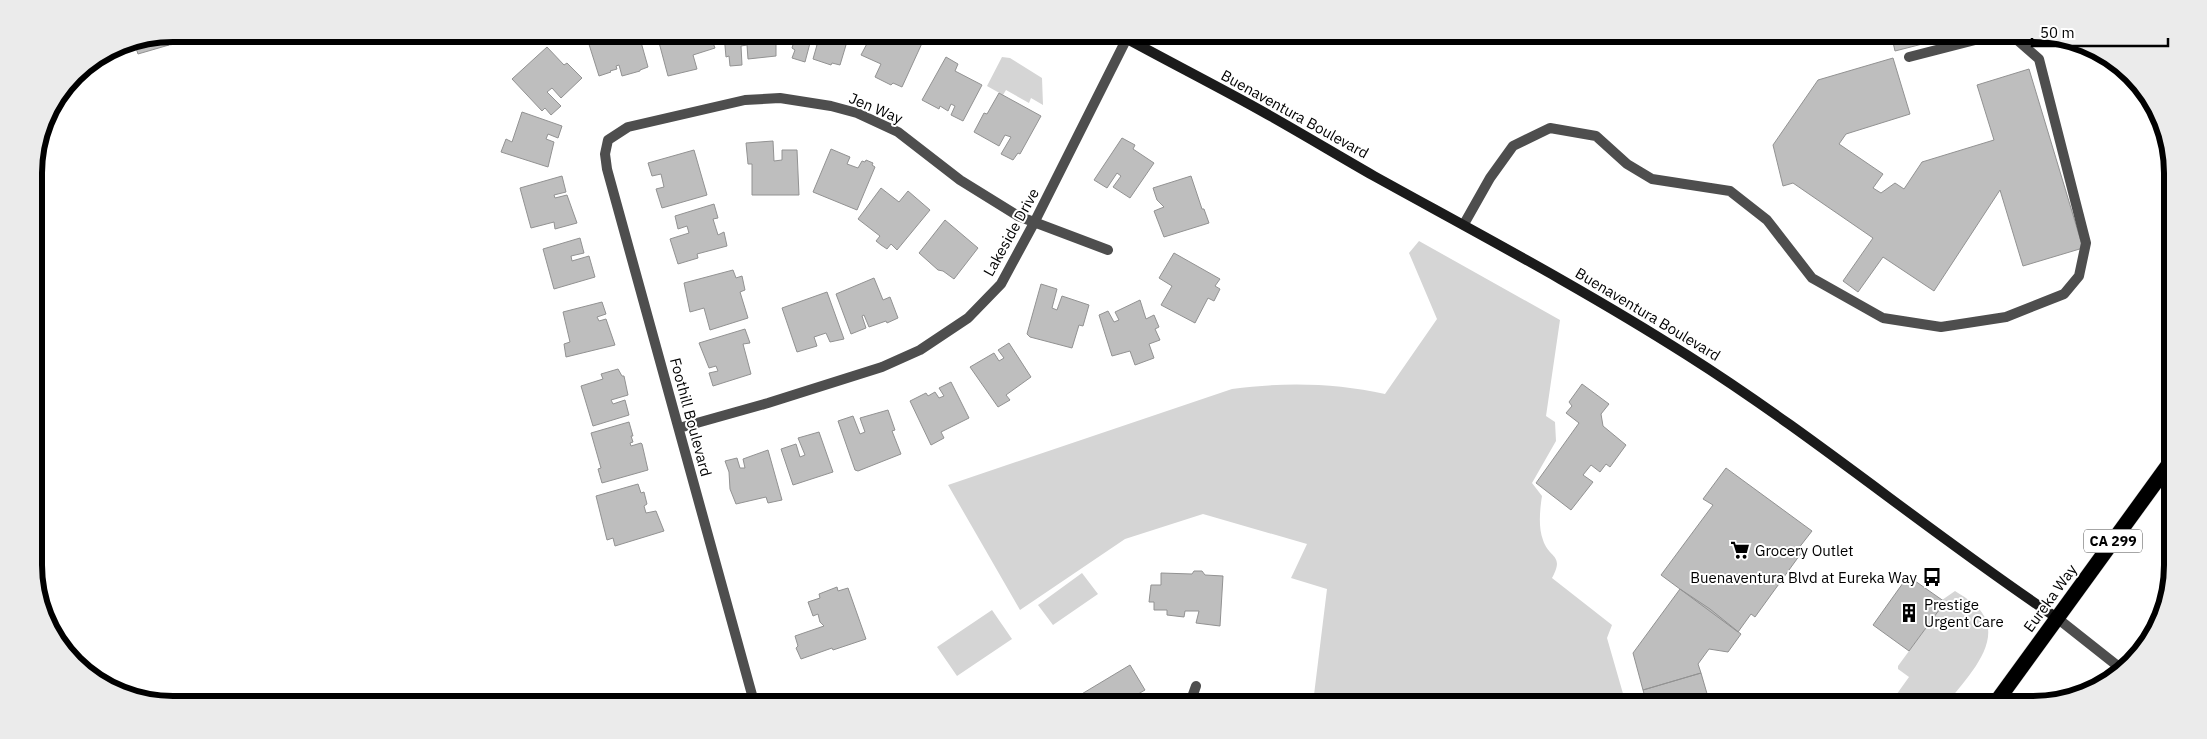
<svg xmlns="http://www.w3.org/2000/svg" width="2207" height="739" viewBox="0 0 2207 739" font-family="'IBM Plex Sans',sans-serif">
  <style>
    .green { fill: #d5d5d5 }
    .building { fill: #bebebe; stroke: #929292 }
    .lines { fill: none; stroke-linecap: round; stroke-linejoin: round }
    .highway-casing { stroke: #dbdbdb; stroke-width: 16 }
    .street { stroke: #4e4e4e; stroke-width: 10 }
    .secondary { stroke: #1b1b1b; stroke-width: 10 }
    .highway { stroke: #000; stroke-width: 15 }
    .labels { text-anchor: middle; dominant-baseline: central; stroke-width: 4; stroke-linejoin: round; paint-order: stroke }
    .shield { fill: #fff; stroke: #4c4c4c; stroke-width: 1 }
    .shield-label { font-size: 14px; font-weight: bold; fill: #000 }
    .street-label { font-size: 15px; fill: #000; stroke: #fff }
    .poi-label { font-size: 15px; fill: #000; stroke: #fff; text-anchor: start }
    .rim { fill: none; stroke: #000; stroke-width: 6 }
  </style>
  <rect width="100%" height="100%" fill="#fff"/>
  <path class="green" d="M 1002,57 L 1010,58 L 1042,78 L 1043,105 L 1031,98 L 1029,103 L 1006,90 L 1003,95 L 987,86 Z
    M 1419,241 L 1560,320 L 1546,416 L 1555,422 L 1556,441 L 1532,483 L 1542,496 C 1540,509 1538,527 1543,540 C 1549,559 1565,554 1552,578 L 1612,625 L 1607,638 L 1626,704 L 1313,703 L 1327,589 L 1291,578 L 1307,544 L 1203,514 L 1125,539 L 1020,610 L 948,485 L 1232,389 C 1284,382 1335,383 1385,394 L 1437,319 L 1409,253 Z
    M 1082,573 L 1098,594 L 1053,625 L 1038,605 Z
    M 1955,591 C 1963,596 1973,602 1980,610 C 2006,642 1964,680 1946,705 L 1889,705 L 1909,677 L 1898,669 L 1898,666 L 1945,602 L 1942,600 Z
    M 992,610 L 1012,639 L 957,676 L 937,647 Z"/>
  <path class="building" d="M 166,35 L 169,45 L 138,54 L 134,42 Z
    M 599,35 L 639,35 L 648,67 L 640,70 L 640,71 L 622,76 L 619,65 L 616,66 L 617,69 L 610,71 L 611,72 L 599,76 L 587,38 Z
    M 657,35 L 710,35 L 715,48 L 693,55 L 697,69 L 668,76 Z
    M 724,35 L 776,35 L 776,56 L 748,59 L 747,45 L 741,46 L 742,65 L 730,66 L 729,56 L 726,57 Z
    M 796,35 L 845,35 L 843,44 L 846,45 L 840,65 L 832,63 L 831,65 L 813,59 L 817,45 L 810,43 L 805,62 L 792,58 L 795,50 L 792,48 Z
    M 871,36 L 928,36 L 926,42 L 923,41 L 902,87 L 893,83 L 891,85 L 875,77 L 881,64 L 861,55 Z
    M 1892,38 L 1946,38 L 1895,51 Z
    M 120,44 L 124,44 L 125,49 L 108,53 Z
    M 547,47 L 564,65 L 567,63 L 582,78 L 561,98 L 552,88 L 547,92 L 561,106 L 551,115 L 545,108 L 542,111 L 512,79 Z
    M 946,57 L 958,64 L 955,71 L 982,85 L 963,121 L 951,115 L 955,106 L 951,104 L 948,111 L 940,106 L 939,109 L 922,100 Z
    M 1893,58 L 1910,114 L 1846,134 L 1839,144 L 1883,174 L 1873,188 L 1881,193 L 1895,183 L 1904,189 L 1922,162 L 1994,140 L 1977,85 L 2029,69 L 2083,248 L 2023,266 L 2000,190 L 1934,291 L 1883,257 L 1858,292 L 1843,281 L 1873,238 L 1793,183 L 1783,186 L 1773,145 L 1818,80 Z
    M 999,93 L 1041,116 L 1020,154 L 1018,153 L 1013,160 L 1001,154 L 1011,137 L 1005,135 L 999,146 L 974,132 L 984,113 L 987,114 Z
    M 522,112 L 562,126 L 558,138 L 548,134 L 546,139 L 554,142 L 548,167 L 501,152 L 506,139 L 512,142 Z
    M 1122,138 L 1135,145 L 1133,149 L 1154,163 L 1130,198 L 1113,187 L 1121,176 L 1117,173 L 1107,188 L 1094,180 Z
    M 773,141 L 774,161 L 782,160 L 782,150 L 797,150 L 799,195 L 752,195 L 752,164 L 748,164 L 746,143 Z
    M 831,149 L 850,157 L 847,164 L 858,168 L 862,161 L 865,162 L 866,160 L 873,163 L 872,165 L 875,167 L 857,210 L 813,192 Z
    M 694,150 L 707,195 L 662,208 L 656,189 L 664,187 L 661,174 L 652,176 L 648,163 Z
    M 562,176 L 566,192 L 554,195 L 555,198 L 567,195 L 577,223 L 555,229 L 554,222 L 531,228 L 520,188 Z
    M 1191,176 L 1202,209 L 1204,209 L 1209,223 L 1164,237 L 1154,211 L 1164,207 L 1157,200 L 1153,188 Z
    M 881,188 L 899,202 L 908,191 L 930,210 L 897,250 L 891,244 L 887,249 L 881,245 L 876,241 L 880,236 L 858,219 Z
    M 714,204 L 718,218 L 713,219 L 718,235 L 724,232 L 727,246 L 697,254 L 698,258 L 678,264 L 670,239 L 689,233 L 687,226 L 678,229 L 675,216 Z
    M 945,220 L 978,248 L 954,279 L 943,271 L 938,270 L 919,253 Z
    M 580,238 L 584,253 L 571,256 L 572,261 L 589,256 L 595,277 L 554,289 L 543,249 Z
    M 1174,253 L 1220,279 L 1215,286 L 1220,289 L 1214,301 L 1208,298 L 1195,323 L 1161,305 L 1172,286 L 1159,278 Z
    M 733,270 L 736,278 L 742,276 L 745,290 L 740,292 L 748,318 L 710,330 L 704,308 L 690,312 L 684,283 Z
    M 874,278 L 883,300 L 890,297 L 898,318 L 887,323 L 886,321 L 869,327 L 864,315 L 862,316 L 866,328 L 851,334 L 836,294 Z
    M 1041,284 L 1057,289 L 1052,308 L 1057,310 L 1062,296 L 1089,305 L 1083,326 L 1079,325 L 1072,348 L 1030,337 L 1027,334 Z
    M 827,292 L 844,339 L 830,342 L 826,333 L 814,337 L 817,346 L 797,352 L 782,308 Z
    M 1140,300 L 1146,319 L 1154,315 L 1159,327 L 1155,329 L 1160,340 L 1149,344 L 1154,358 L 1135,365 L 1130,351 L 1112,356 L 1099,315 L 1108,311 L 1114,322 L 1119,320 L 1115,312 Z
    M 602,302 L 606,314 L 597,317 L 599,321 L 606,319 L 615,345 L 566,357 L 564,344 L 570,342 L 563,312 Z
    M 745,329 L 750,343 L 743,344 L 751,374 L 713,386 L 709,373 L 718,371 L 716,366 L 709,368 L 699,343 Z
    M 1009,343 L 1031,377 L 1006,395 L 1010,400 L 998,407 L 970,367 L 994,353 L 999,361 L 1004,358 L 998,350 Z
    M 618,369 L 622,376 L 624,376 L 628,395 L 611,400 L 613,404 L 625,400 L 629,415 L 593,426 L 581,386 L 603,379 L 601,374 Z
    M 951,382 L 969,418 L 941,432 L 944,438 L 931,445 L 910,401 L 926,393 L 928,396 L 935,392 L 939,398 L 944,396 L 939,388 Z
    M 1582,384 L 1609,404 L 1601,414 L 1603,426 L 1626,445 L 1610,467 L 1606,464 L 1600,472 L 1591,465 L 1583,475 L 1593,482 L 1571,510 L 1536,483 L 1579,423 L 1566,413 L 1572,406 L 1569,402 Z
    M 888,410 L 895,430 L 892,431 L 901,454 L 858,471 L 855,470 L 838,421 L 853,416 L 860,434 L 865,432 L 860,418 Z
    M 629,422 L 633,436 L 631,436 L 633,442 L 630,443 L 631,446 L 641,443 L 642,444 L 648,470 L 602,483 L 598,469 L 601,468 L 591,433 Z
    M 819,432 L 833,472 L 793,485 L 781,449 L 796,444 L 800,457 L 805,455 L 798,438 Z
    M 768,450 L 782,500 L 768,503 L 766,497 L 736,504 L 730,489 L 729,472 L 725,461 L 737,458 L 740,468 L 745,468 L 743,459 Z
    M 1726,468 L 1812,531 L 1798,549 L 1802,552 L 1755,617 L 1751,614 L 1738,632 L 1661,575 L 1713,505 L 1703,499 Z
    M 638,484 L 641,493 L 644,492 L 647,504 L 644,506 L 646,513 L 656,511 L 664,531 L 615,546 L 613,538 L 607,540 L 596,496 Z
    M 1194,571 L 1202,571 L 1205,575 L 1223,576 L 1220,626 L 1196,623 L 1199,611 L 1185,611 L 1184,617 L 1167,615 L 1167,610 L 1154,610 L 1154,602 L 1149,602 L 1151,585 L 1161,585 L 1161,573 L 1192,574 Z
    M 1908,576 L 1945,602 L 1909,651 L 1873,625 Z
    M 837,587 L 838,591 L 848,588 L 866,639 L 833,650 L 832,648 L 801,659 L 796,648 L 798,646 L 795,636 L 824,626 L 820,622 L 818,614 L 813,616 L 808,602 L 820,598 L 819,594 Z
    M 1680,589 L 1710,609 L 1741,634 L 1728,652 L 1709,649 L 1698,664 L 1701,673 L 1643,690 L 1633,653 Z
    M 1130,665 L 1145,690 L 1126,701 L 1128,703 L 1070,703 L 1070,701 Z
    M 1701,673 L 1710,704 L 1647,704 L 1643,690 Z"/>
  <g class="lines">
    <g class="highway-casing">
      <path id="highway" d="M 1994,705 L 2169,464"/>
    </g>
    <path class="street" d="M 1909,57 L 1983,38
      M 1464,224 L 1490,178 L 1513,146 L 1550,128 L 1596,136 L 1627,164 L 1652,179 L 1730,191 L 1767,220 L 1812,278 L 1883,318 L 1941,327 L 2006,317 L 2064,294 L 2079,276 L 2086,243 L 2039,59 L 2015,38
      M 679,428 L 768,403 L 882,367 L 920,350 L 968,318 L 1001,284 L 1034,223 L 1128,36
      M 2057,618 L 2124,671
      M 754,702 L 607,169 L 605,154 L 608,140 L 628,127 L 745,100 L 780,98 L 831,106 L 857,113 L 898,132 L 960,180 L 1018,216 L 1108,250
      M 1190,703 L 1196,686"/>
    <path class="secondary" d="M 1122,36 C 1164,59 1207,81 1249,104 C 1291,127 1332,152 1374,176 C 1479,234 1585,290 1687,355 C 1815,436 1931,534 2057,618"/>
    <use href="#highway" class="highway"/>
  </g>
  <defs>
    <g id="supermarket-bare" transform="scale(1.5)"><path d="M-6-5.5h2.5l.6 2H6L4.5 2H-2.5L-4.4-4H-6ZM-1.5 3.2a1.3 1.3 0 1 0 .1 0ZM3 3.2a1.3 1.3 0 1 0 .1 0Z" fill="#000" stroke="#fff" stroke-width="2.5" paint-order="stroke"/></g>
    <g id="bus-bare" transform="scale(1.5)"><path d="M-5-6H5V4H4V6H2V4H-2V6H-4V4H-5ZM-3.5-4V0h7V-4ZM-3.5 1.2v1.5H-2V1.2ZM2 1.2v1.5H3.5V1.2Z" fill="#000" stroke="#fff" stroke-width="2.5" paint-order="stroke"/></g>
    <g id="building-bare" transform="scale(1.5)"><path d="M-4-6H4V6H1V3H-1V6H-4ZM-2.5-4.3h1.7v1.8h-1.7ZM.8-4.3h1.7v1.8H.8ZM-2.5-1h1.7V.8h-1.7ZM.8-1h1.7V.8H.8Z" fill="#000" stroke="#fff" stroke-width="2.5" paint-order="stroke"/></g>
  </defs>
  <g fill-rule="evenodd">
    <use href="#supermarket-bare" x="1740" y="550"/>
    <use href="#bus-bare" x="1932" y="577"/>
    <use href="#building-bare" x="1909" y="613"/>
  </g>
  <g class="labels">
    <rect class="shield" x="2084" y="529.5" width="58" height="23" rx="4"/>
    <g class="shield-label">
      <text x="2113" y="541">CA 299</text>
    </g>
    <g class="street-label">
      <text transform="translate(876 108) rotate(23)">Jen Way</text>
      <text transform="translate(1295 114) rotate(29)">Buenaventura Boulevard</text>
      <text transform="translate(1011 232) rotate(-61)">Lakeside Drive</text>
      <text transform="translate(1648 314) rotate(31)">Buenaventura Boulevard</text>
      <text transform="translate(691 417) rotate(75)">Foothill Boulevard</text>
      <text transform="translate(2050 598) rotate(-54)">Eureka Way</text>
    </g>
    <g class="poi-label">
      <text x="1755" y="550">Grocery Outlet</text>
      <text x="1917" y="577" text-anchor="end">Buenaventura Blvd at Eureka Way</text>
      <text x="1924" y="604">Prestige<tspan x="1924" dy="17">Urgent Care</tspan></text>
    </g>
  </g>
  <path d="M0 0H2207V739H0ZM173 42H2033A131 131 0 0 1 2164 173V565A131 131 0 0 1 2033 696H173A131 131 0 0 1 42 565V173A131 131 0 0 1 173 42Z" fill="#ebebeb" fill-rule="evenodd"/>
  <path class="rim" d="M173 42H2033A131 131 0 0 1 2164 173V565A131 131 0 0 1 2033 696H173A131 131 0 0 1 42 565V173A131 131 0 0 1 173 42Z"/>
  <path d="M2032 38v8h136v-8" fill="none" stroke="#000000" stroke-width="2.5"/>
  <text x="2040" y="38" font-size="15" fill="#000000" stroke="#ffffff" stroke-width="4" paint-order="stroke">50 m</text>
</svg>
